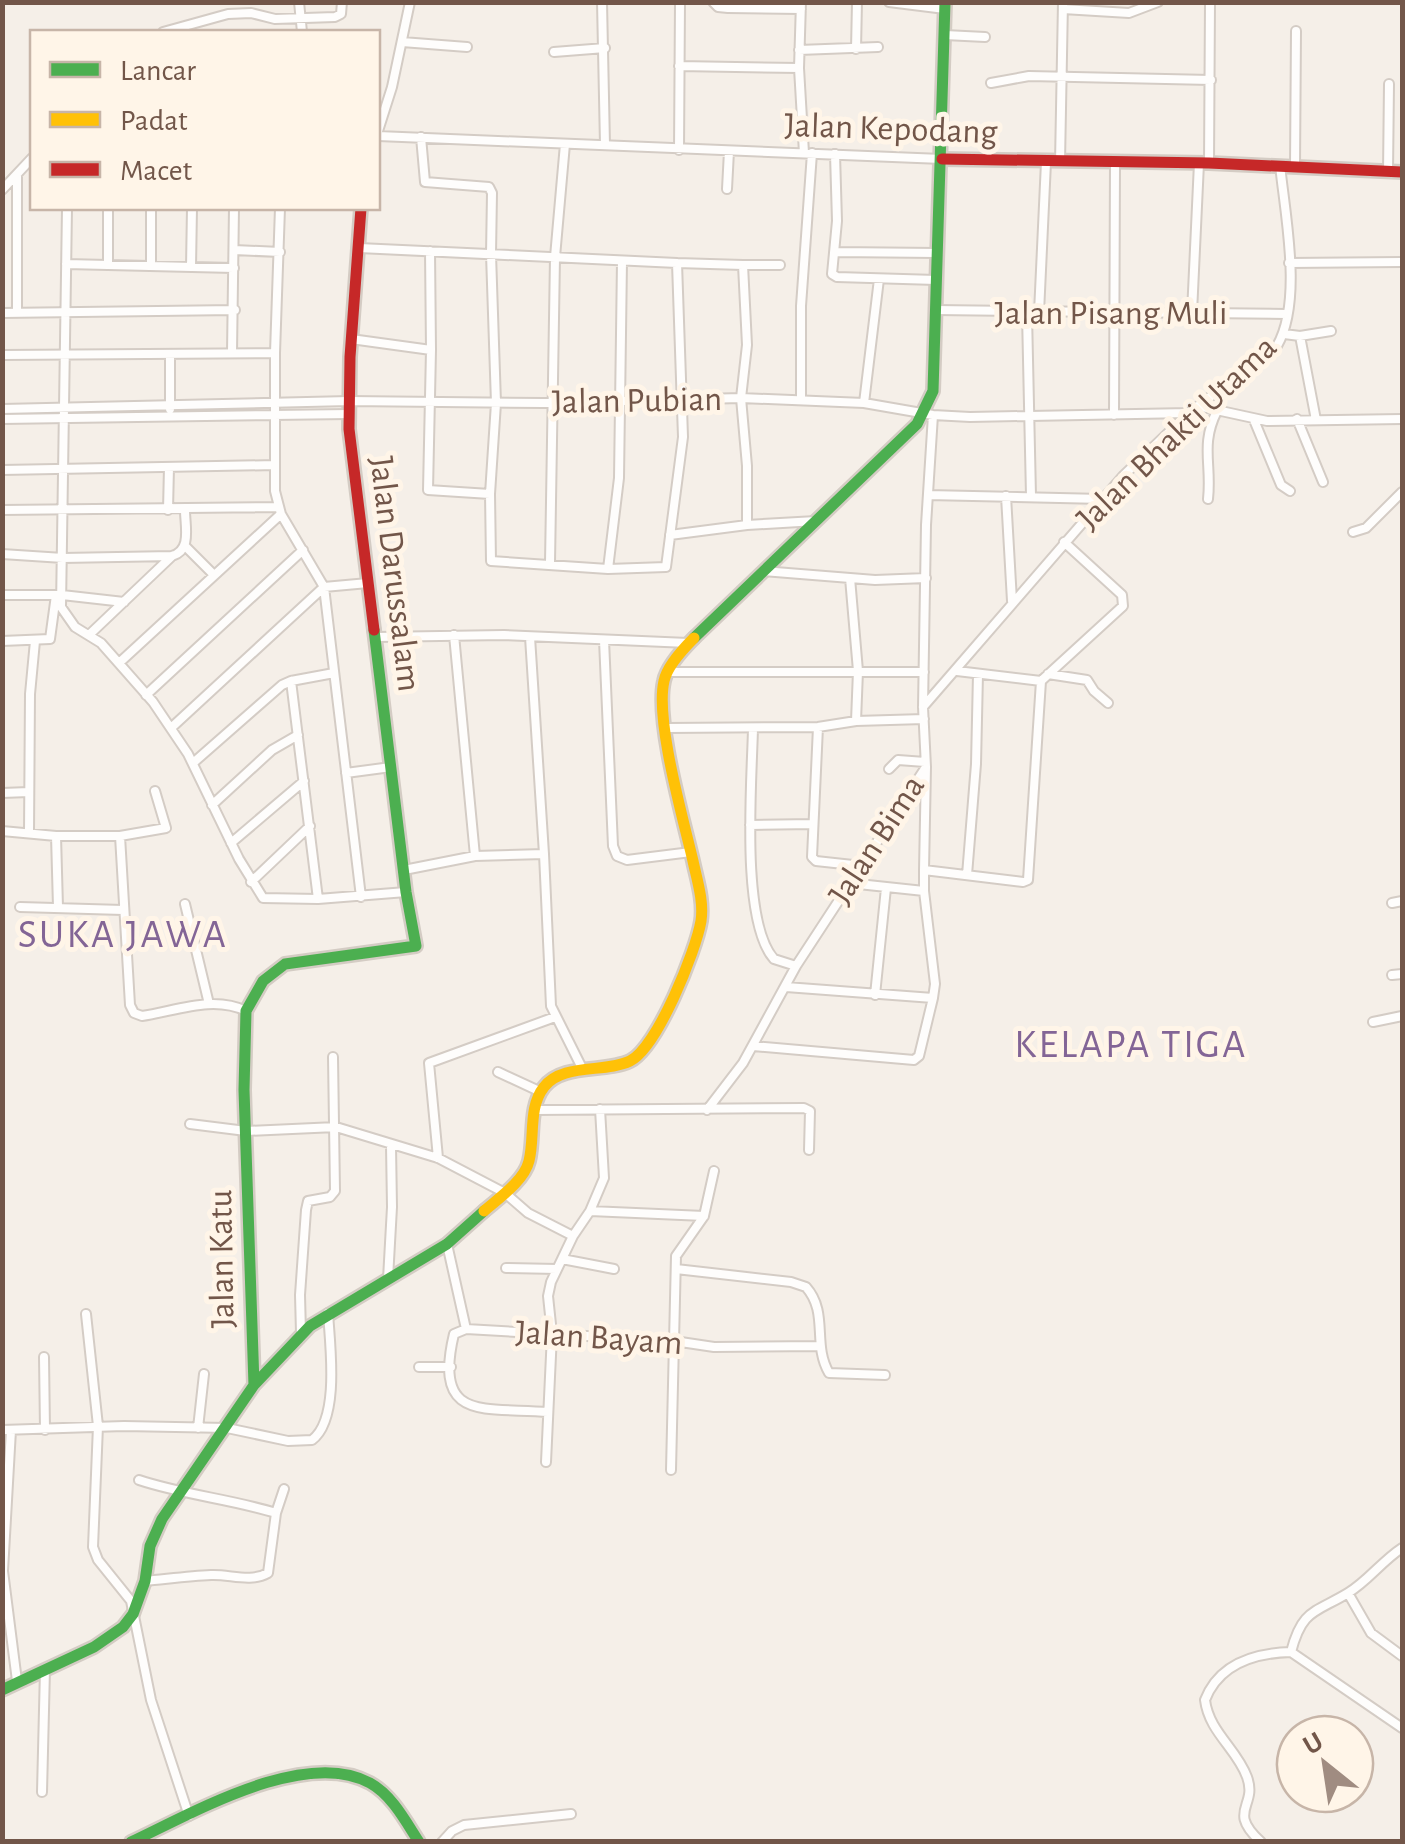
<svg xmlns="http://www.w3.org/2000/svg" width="1405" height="1844" viewBox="0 0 1405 1844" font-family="'Alegreya Sans',sans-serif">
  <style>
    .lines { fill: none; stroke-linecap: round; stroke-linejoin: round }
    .street-casing { stroke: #d4ccc5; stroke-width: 12 }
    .fast-casing { stroke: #d4ccc4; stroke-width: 16 }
    .slow-casing { stroke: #d4ccc4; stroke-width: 16 }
    .jam-casing { stroke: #d4ccc4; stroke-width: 16 }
    .street { stroke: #fefdfc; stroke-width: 8 }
    .fast { stroke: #4caf50; stroke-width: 11 }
    .slow { stroke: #ffc107; stroke-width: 11 }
    .jam { stroke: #c62828; stroke-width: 11 }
    .labels { text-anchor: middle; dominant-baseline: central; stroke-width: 10; stroke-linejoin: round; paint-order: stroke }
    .street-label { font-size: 35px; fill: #725649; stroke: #fff5e8 }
    .quarter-label { font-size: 40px; letter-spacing: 2.5px; fill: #836596; stroke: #fff5e8 }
  </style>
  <rect width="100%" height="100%" fill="#f5efe8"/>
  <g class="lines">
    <g class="street-casing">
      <path id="street" d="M 299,2 L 302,32
        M 602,2 L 605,145
        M 713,2 L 718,7 L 728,8 L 801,9
        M 801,2 L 799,68 L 804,153
        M 889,2 L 945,9
        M 1063,9 L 1129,13 L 1158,2
        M 163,32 L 228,14 L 251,13 L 275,19 L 335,17 L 341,14 L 342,2
        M 945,35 L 985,37
        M 402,42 L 467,47
        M 856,49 L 857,2
        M 799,50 L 878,47
        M 554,52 L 605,48
        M 679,66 L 799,68
        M 991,83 L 1029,76 L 1211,80
        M 378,131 L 392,87 L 410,2
        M 378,136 L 942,159
        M 679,150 L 680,2
        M 835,154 L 837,221 L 832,274 L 837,277 L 936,280
        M 1060,162 L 1063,2
        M 1209,163 L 1210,2
        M 1295,166 L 1296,31
        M 1388,172 L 1389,84
        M 727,189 L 729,151
        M 2,190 L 32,158
        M 67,208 L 61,607 L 75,627 L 101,643 L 153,702 L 188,754 L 239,859 L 263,898 L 318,899 L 406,892
        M 280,208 L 275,353 L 275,491 L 281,514 L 324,587 L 368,583
        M 359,248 L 677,263 L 683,437 L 666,567 L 608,569 L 491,561 L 490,494 L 496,403 L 491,254 L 492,193 L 489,187 L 425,182 L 421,137
        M 234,250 L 280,252
        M 430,251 L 431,350
        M 835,252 L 937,253
        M 677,263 L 743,265 L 747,345 L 741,398 L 747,466 L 747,525
        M 1289,263 L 1402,262
        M 66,264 L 234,268
        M 108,264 L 108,208
        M 151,264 L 151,208
        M 743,265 L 780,265
        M 191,267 L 192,208
        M 935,310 L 1287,314
        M 2,313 L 235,310
        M 17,313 L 17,175
        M 1039,313 L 1046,162
        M 1192,313 L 1199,163
        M 1027,314 L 1031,496
        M 1284,334 L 1300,336 L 1331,331
        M 1300,336 L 1316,420
        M 351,339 L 431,350 L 428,490 L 490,494
        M 232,353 L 234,208
        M 2,355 L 275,353
        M 801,400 L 801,306 L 812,153
        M 864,403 L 879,279
        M 1198,406 L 1267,421 L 1402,419
        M 2,409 L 349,401 L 544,403 L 741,398 L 864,403 L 933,415 L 970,417 L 1189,413
        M 170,409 L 170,354
        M 1114,415 L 1115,163
        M 2,419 L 349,414
        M 1297,419 L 1323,482
        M 1254,420 L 1281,485 L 1290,491
        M 2,470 L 275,465
        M 928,495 L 1103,499
        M 1006,496 L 1012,601
        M 1208,499 C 1212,464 1200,445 1217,411
        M 2,510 L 279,507
        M 168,510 L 169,467
        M 1353,532 L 1366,528 L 1402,492
        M 670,535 L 747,525 L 816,521
        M 186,547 L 213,574
        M 2,554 L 63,558 L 172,556 C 192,550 185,527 185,510
        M 550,563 L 555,257 L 565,144
        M 608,569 L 619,478 L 622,261
        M 763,571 L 875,580 L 926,578
        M 850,578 L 858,671 L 856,721
        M 324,587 L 361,897
        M 2,595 L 62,595 L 124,602
        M 90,634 L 172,556
        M 454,635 L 475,856
        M 376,637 L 504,635 L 688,643
        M 604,640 L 613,846 L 617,856 L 627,860 L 691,852
        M 2,641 L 50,639 L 56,595
        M 119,663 L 281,514
        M 957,671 L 1041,681 L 1123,606 L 1122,595 L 1064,542
        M 667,672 L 924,672
        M 1048,674 L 1087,680 L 1094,691 L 1108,703
        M 146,695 L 303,550
        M 923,707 L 1124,475 L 1189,413 L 1277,346 C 1303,301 1285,215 1280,165
        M 818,727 L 812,857 L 816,861 L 862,866
        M 171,728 L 324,587
        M 667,728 L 818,727 L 856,721 L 924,719
        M 753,728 C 752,779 740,921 774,959 L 796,966
        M 193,763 L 282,685 L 291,681
        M 889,769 L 898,760 L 925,762
        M 346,773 L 391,767
        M 155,791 L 166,828 L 120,836 L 130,1005 L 134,1013 L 142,1016 C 176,1011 213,995 246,1011
        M 2,793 L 29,792
        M 212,805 L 272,750 L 298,735
        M 750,825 L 813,824
        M 2,831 L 56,836
        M 29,833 L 30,694 L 35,641
        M 231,843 L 304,781
        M 544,854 L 551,1006 L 583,1070
        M 404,870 L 475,856 L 544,854 L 530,637
        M 924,870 L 926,767
        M 967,875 L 976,764 L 978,674
        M 251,882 L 310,826
        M 849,883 L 924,891 L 924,870 L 1023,882 L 1028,880 L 1041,681
        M 318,899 L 291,681 L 334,673
        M 1392,903 L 1402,901
        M 185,904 L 209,1004
        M 20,907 L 123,910
        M 58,907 L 56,836 L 120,836
        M 1392,975 L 1402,974
        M 786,987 L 933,998 L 935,984 L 924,891
        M 875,995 L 886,888
        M 1373,1022 L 1402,1016
        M 753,1046 L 914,1060 L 919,1056 L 933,998
        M 498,1072 L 539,1091
        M 535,1110 L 804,1108 L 810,1111 L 809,1150
        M 707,1110 L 743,1063 L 796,966 L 926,767 L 923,707 L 926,525 L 933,415
        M 190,1124 L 246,1131 L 336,1127 L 438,1158 L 505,1193 L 528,1213 L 573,1236
        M 438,1158 L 429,1063 L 555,1017
        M 590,1211 L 604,1178 L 600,1109
        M 447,1244 L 466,1329 L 674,1341 L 714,1347 L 819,1346
        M 562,1259 L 614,1269
        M 506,1268 L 557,1269
        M 676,1269 L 791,1282 L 806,1287 C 829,1313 812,1344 829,1373 L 885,1375
        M 388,1279 L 392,1207 L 391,1146
        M 86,1314 L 98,1426 L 93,1547 L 98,1560 L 131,1601 L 151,1700 L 189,1816
        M 466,1329 L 454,1334 C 433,1422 483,1407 548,1412
        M 301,1333 L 300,1295 L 306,1210 L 308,1201 L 330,1197 L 335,1191 L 333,1057
        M 44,1357 L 45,1430
        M 419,1367 L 451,1367
        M 198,1428 L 204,1374
        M 2,1430 L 124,1426 L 227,1428 L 288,1441 L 312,1440 C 340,1419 330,1345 328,1313
        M 11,1430 L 3,1571 L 17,1681
        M 546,1462 L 552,1334 L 548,1296 L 551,1282 L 573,1236 L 590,1211 L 704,1216
        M 671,1470 L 676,1256 L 704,1216 L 714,1171
        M 139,1480 C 184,1495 231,1499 276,1513 L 268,1573 C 250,1583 230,1574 211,1575 C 189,1576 167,1579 145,1581
        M 276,1513 L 284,1489
        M 1402,1548 C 1382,1561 1368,1581 1348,1593 C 1315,1613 1302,1609 1291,1652 L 1402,1728
        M 1348,1593 L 1371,1633 L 1402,1656
        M 42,1792 L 45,1669
        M 442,1842 L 452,1831 L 464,1825 L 571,1814
        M 1261,1842 C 1226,1810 1258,1807 1247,1777 C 1237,1749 1209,1732 1205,1700 C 1219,1664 1255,1653 1291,1652"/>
    </g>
    <g class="fast-casing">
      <path id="fast" d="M 694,638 L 917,424 L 933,391 L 945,2
        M 254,1385 L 244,1090 L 246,1011 L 263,981 L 285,964 L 416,946 L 406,892 L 374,630
        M 2,1690 L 94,1647 L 123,1627 L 133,1614 L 145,1581 L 150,1546 L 162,1519 L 254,1385 L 310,1326 L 447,1244 L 484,1211
        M 131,1842 C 191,1814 305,1747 370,1783 C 392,1795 406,1822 419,1842"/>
    </g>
    <g class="slow-casing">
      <path id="slow" d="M 484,1211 C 499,1198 524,1181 529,1161 C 535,1137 528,1107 544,1087 C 562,1063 605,1073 630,1061 C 657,1048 696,951 701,921 C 704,901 697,880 693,861 C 683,818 655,720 664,681 C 667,666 684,648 694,638"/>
    </g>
    <g class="jam-casing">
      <path id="jam" d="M 942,159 L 1209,163 L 1402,172
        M 361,208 L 350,357 L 349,429 L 374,630"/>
    </g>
    <use href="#street" class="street"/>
    <use href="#fast" class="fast"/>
    <use href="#slow" class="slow"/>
    <use href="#jam" class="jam"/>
  </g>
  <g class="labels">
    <g class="street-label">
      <text transform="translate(891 129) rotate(2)">Jalan Kepodang</text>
      <text x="1111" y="313">Jalan Pisang Muli</text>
      <text transform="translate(637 401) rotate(-1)">Jalan Pubian</text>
      <text transform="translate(1177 433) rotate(-44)">Jalan Bhakti Utama</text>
      <text transform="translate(395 574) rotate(83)">Jalan Darussalam</text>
      <text transform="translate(877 840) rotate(-57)">Jalan Bima</text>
      <text transform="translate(222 1259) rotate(-91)">Jalan Katu</text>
      <text transform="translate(599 1338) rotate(4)">Jalan Bayam</text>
    </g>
    <g class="quarter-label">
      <text x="123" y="935">SUKA JAWA</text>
      <text x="1131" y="1045">KELAPA TIGA</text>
    </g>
  </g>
  <rect width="1405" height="1844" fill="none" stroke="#725649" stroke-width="10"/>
  <rect x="30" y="30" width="350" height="180" fill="#fff5e8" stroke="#c7b5a8" stroke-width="2.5"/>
  <rect x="50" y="62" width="50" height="15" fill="#4caf50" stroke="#c7b5a8" stroke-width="2.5"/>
  <text x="120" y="80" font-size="30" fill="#725649">Lancar</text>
  <rect x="50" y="112" width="50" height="15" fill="#ffc107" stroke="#c7b5a8" stroke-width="2.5"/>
  <text x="120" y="130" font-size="30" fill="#725649">Padat</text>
  <rect x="50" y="162" width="50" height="15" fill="#c62828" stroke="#c7b5a8" stroke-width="2.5"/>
  <text x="120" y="180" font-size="30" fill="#725649">Macet</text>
  <g transform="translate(1325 1764) rotate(330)"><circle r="48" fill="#fff5e8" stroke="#c7b5a8" stroke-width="2.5"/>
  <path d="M0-8L18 38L0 25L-18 38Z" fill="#a08c81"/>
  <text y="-15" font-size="28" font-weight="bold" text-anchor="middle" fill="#725649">U</text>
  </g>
</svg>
